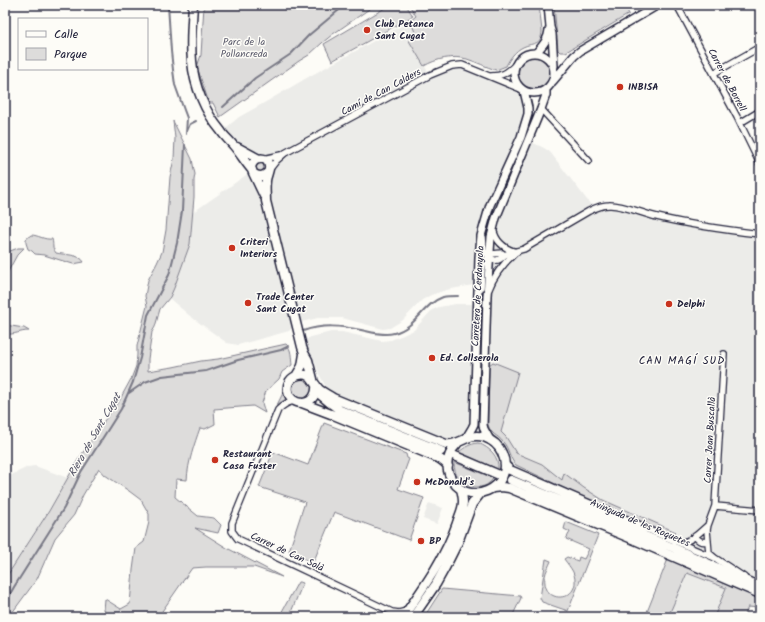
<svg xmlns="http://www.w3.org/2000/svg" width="765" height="622" viewBox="0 0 765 622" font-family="Kalam,sans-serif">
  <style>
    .built { fill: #ecece9 }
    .green { fill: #dddcdb; stroke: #807f8b }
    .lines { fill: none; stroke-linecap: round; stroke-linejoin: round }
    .stream { stroke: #787885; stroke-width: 2 }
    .minor-casing { stroke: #22223b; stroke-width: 8 }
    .tertiary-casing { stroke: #22223b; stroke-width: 10 }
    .secondary-casing { stroke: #22223b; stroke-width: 11 }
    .minor { stroke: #fdfcf7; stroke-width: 5.5 }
    .tertiary { stroke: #fdfcf7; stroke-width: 7 }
    .secondary { stroke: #fdfcf7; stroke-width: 8 }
    .poi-dot { fill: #c8321e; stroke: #fdfcf7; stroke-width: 1.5 }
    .labels { text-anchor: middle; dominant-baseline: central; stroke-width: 3; stroke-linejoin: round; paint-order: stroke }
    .poi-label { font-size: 10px; font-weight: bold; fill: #22223b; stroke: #fdfcf7; text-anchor: start }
    .park-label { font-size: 10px; fill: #5a5a6b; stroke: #fdfcf7 }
    .street-label { font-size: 10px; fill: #22223b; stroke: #fdfcf7 }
    .neighbourhood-label { font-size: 11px; letter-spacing: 1px; fill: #22223b; stroke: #fdfcf7 }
    .water-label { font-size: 11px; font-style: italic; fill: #545466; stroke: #fdfcf7 }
  </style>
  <rect width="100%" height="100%" fill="#fdfcf7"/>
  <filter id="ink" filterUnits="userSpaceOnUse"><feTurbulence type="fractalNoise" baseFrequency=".025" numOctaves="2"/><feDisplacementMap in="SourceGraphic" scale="8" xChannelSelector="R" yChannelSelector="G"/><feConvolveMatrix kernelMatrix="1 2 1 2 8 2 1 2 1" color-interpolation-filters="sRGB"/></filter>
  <g filter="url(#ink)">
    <path class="built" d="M 410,21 L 416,34 L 408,39 L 430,75 L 462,65 L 521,89 L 528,108 L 521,137 L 544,148 L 550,152 L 594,209 L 609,205 L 655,217 L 760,234 L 760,587 L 675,548 L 644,528 L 510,470 L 504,458 L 486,438 L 451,444 L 345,403 L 328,391 L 319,374 L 315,362 L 301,342 L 311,337 L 331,332 L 342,332 L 382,341 L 391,340 L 401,336 L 414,330 L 432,310 L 439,307 L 456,304 L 472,304 L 473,285 L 446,290 L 431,295 L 422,300 L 403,320 L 390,328 L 383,329 L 342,318 L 318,318 L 297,323 L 289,331 L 238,345 L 227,343 L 190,316 L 170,299 L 170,297 L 174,288 L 190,244 L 192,213 L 249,173 L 261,178 L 270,165 L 252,170 L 221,132 L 239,117 L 264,103 L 310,76 Z
      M 35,466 L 68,478 L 49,511 L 5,579 L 5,478 L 28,467 Z
      M 429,503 L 443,508 L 437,524 L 423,519 Z
      M 687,573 L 726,588 L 714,617 L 668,617 Z"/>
    <path class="green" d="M 204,5 L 375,5 L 333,34 L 322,43 L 309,55 L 299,61 L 220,117 L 213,103 L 209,103 L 197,67 L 201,55 Z
      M 390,5 L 406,5 L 413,16 L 332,61 L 324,44 Z
      M 409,5 L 539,5 L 542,31 C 541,46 534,42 523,47 C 515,51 510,58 506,66 L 496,70 C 486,67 477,62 467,59 C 453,55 436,59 424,66 L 408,39 L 416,34 L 410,21 L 416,16 Z
      M 554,5 L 624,5 L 629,14 L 566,52 L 560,52 L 558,50 Z
      M518 73a16 16 0 1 1 32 0a16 16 0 1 1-32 0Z
      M 173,121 L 192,159 L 194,170 L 195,174 L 194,180 L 194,197 L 190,244 L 174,288 L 170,297 L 160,309 L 155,327 L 152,332 L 148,359 L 148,371 L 173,367 L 201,361 L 218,359 L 286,344 C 292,349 291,358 292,365 L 282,372 L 279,379 L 266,391 L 262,403 L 265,413 L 253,406 L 214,409 L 215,424 L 205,429 L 200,428 C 194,445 188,462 187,480 L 176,479 L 175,497 L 198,516 L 214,518 L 221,525 L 218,533 L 195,528 L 227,548 L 282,577 L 254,567 L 206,567 L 192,568 L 158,617 L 108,617 L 104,610 L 105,599 L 121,609 L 130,604 L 133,570 L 136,548 L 144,542 L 149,522 L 149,514 L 141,500 L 129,491 L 105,475 L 99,468 L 83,495 L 74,515 L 55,538 L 37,579 L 9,617 L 5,617 L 5,579 L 49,511 L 78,460 L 104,421 L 119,401 L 131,379 L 136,366 L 137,355 L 137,346 L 147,306 L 145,296 L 148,280 L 157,263 L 162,252 L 166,230 L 170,177 L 174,159 L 175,138 Z
      M255 167a5 5 0 1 1 10 0a5 5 0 1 1-10 0Z
      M 31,235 C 38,235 44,240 52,239 C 54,246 51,246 56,253 C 65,255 80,254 84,262 L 73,264 L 44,255 L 35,254 L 32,251 L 28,249 L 26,243 L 26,239 Z
      M 18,248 L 24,248 L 17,255 L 5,277 L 5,253 Z
      M 5,325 L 24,328 L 29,331 C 20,331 15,335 5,334 Z
      M 493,362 L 518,372 L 501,432 L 506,437 L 516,453 L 542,464 L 562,480 L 564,473 L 584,488 L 603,500 L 676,532 L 670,534 L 614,512 L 516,465 C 509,458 509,448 503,442 C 497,434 492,436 488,425 L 489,365 Z
      M292 388a10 10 0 1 1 20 0a10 10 0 1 1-20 0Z
      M 283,393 L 284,393 L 286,399 L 278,404 L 271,419 L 270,419 Z
      M 324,423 L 406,454 L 407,458 L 409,459 L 398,489 L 424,498 L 409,540 L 334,512 L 313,563 L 289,551 L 305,502 L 259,487 L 273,452 L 308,465 Z
      M 478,443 C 490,448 499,456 498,469 L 459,452 C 465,447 470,444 478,443 Z
      M 454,462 L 493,478 C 492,480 491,482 489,483 C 486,486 482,487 477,487 C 462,487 454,477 454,462 Z
      M 566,522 L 598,535 L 568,611 L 542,602 L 540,598 L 546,559 L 551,561 C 549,566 546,571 545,576 C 541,608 585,601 573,572 C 571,568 567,563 564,559 L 567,557 L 578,561 L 579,557 L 584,559 L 589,549 L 566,539 L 570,532 L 564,529 Z
      M 668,559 L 760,599 L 760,608 L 748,607 L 744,617 L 714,617 L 726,588 L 687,573 L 668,617 L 645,617 Z
      M 299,582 L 303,583 L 289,617 L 279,617 L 298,582 Z
      M 442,589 L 520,596 L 521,598 L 512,617 L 424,617 Z"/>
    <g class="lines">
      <path class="stream" d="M 168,5 L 171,51 L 173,70 L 175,85 L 184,110 L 187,118 L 186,134
        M 223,107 L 255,78 L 291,54 L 309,35 L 345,5
        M 187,131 L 190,124 L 196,121
        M 303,331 C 323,324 341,326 361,330 C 371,332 383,336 394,333 C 417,327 423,304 443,297 C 447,296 453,296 458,296
        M 129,393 L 145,382 L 162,376 L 206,371 L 238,360 L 281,350 L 289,346
        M 5,603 L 14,587 L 64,508 L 81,472 L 121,409 L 133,382 L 140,358 L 148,315 L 169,275 L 177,243 L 182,211 L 185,145"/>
      <g class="minor-casing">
        <path id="minor" d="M 677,5 L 737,117 L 760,164
          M 714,73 L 760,47
          M 491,76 C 502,76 507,73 515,65
          M 541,109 L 589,161
          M 740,123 L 760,111
          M 263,159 L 281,155
          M 269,170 L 276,161 L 285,153 L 430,75 L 452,66 L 462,65 L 521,89
          M 493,229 C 496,242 504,249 517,252
          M 483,237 L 484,251 C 488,256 493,263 500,259 C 502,258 503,256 505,255 C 510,252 518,251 524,249 L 589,211 C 595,208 602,205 609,205 C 622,204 643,214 657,217 C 690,225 726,230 760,234
          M 481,287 L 482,268 L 484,262 L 492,254 L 502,253 L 504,255
          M 489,289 C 494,275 504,263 515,253
          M 294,401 C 287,402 283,405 278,410 L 232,523 L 232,531 L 238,539 L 392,612 L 399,613 L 407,611
          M 715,506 L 760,510
          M 644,528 L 715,558 L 744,577
          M 695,536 C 699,542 702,542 708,541
          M 680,543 C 692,541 700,532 708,525
          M 715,558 L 709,553 L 707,530 L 708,525 L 715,506 L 724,354"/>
      </g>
      <g class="tertiary-casing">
        <path id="tertiary" d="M 548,5 L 550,27 L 552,34 L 554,66
          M514 73a20 20 0 1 1 40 0a20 20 0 1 1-40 0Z
          M 536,53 C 543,45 548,40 549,30
          M 553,81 L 574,56 L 580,51 L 658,5
          M 466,438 L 472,428 L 474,424 L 479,257 L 481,236 L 490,205 L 521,137 L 528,114 L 528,108 L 524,91
          M 490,440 L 484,429 L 483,425 L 487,296 L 491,237 L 496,218 L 541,109 L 546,95 L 546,89"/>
      </g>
      <g class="secondary-casing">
        <path id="secondary" d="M 193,5 C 192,23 190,42 192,61 C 194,86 205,112 221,131 C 224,136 229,140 233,145 C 240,153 245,162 252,170
          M 237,147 L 259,159
          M 253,173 L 264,196
          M 267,173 C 263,177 258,177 253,173 L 251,167 C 254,157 267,155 269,166 C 270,171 266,176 266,181 C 265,188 266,194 266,201 L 302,347 L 304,353 L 308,360 L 313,379
          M 296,376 L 302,366 L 304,354
          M 316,385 C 317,393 313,402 303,403 C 286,404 281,379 299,375 C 312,372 313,384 320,390 C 324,393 329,395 333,398 L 446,444 C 461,446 467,432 484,437 C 492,440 499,446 502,453 C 518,488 464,512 449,474 C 445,463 449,452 457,444
          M 318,393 L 330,403 L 340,410 L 441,451
          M 302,403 L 331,414 L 440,459 L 444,462 L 448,466
          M 455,456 L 497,474
          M 505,465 L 510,470 L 644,528
          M 511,480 L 674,548 L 760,587
          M 493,488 L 502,487 L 509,488 L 637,541 L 760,594
          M 403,617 C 424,587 445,558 457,523 C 459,516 463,509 463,502 C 463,497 462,493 461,489
          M 413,617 L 436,584 L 446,566 L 458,542 L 472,504 L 480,494"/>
      </g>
      <use href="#minor" class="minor"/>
      <use href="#tertiary" class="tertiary"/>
      <use href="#secondary" class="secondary"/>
    </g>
  </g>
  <g class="poi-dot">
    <circle cx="367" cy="30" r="4"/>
    <circle cx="620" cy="87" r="4"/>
    <circle cx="232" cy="248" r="4"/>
    <circle cx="248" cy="303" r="4"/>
    <circle cx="669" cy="304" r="4"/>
    <circle cx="432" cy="358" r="4"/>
    <circle cx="215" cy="460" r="4"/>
    <circle cx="417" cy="482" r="4"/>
    <circle cx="421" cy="541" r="4"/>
  </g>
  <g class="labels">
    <g class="poi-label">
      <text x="375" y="24">Club Petanca<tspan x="375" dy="12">Sant Cugat</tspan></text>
      <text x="628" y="87">INBISA</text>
      <text x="240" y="242">Criteri<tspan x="240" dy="12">Interiors</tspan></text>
      <text x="256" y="297">Trade Center<tspan x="256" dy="12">Sant Cugat</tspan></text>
      <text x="677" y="304">Delphi</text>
      <text x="440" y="358">Ed. Collserola</text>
      <text x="223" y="454">Restaurant<tspan x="223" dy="12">Casa Fuster</tspan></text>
      <text x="425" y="482">McDonald's</text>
      <text x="429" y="541">BP</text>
    </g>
    <g class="park-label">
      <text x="244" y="42">Parc de la<tspan x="244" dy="12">Pollancreda</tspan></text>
    </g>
    <g class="street-label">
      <text transform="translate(727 80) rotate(62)">Carrer de Borrell</text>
      <text transform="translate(381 92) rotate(-28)">Camí de Can Calders</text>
      <text transform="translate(478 296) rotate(-87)">Carretera de Cerdanyola</text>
      <text transform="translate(710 440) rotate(-87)">Carrer Joan Buscallà</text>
      <text transform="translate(640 523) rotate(23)">Avinguda de les Roquetes</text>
      <text transform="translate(287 552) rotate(25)">Carrer de Can Solà</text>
    </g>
    <g class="neighbourhood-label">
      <text x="682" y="361">CAN MAGÍ SUD</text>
    </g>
    <g class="water-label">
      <text transform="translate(95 435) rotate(-60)">Riera de Sant Cugat</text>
    </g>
  </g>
  <rect width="765" height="622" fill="none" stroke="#fdfcf7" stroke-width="20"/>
  <rect x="10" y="10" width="745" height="602" fill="none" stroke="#22223b" stroke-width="1.5" filter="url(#ink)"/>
  <rect x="18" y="18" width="130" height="52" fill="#fdfcf7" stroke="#a5a5ac"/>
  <rect x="26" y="31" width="20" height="6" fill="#fdfcf7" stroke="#a5a5ac"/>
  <text x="54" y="38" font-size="12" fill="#22223b">Calle</text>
  <rect x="26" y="48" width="20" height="12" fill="#dddcdb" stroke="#a5a5ac"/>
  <text x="54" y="58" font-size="12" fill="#22223b">Parque</text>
</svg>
